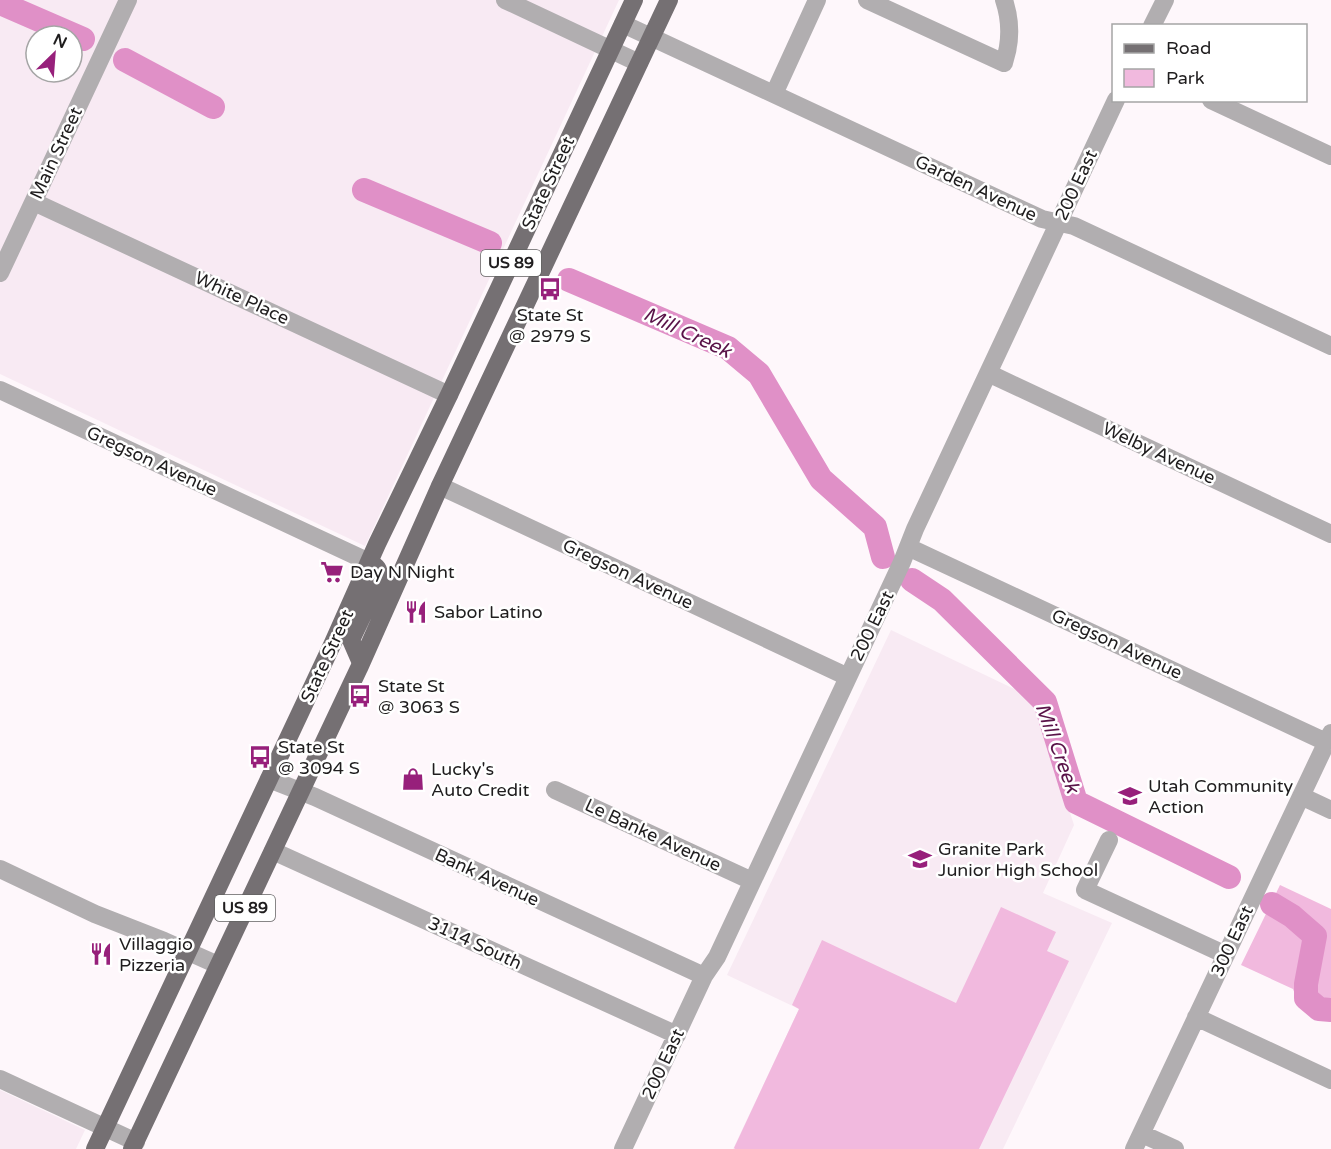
<svg xmlns="http://www.w3.org/2000/svg" width="1331" height="1149" viewBox="0 0 1331 1149" font-family="'Varela Round',sans-serif">
  <style>
    .built { fill: #f8eaf3; fill-rule: evenodd }
    .green { fill: #f1b9de }
    .lines { fill: none; stroke-linecap: round; stroke-linejoin: round }
    .river { stroke: #e090c7; stroke-width: 24 }
    .minor { stroke: #b1aeb0; stroke-width: 18 }
    .major { stroke: #757073; stroke-width: 18 }
    .labels { text-anchor: middle; dominant-baseline: central; stroke-width: 5; stroke-linejoin: round; paint-order: stroke }
    .shield { fill: #fff; stroke: #626162; stroke-width: 1.5 }
    .shield-label { font-size: 16px; font-weight: bold; fill: #1f1d1e }
    .street-label { font-size: 18px; fill: #1f1d1e; stroke: #fff }
    .poi-label { font-size: 18px; fill: #1f1d1e; stroke: #fff; text-anchor: start }
    .water-label { font-size: 20px; font-style: italic; fill: #5a1449; stroke: #fff }
  </style>
  <rect width="100%" height="100%" fill="#fef7fb"/>
  <path class="built" d="M 0,0 L 619,0 L 365,546 L 0,374 ZM 36,36 L 72,36 L 72,72 L 36,72 Z
    M 891,630 L 1033,698 L 1074,825 L 1043,893 L 1112,923 L 1003,1149 L 733,1149 L 799,1009 L 727,975 Z
    M 0,1090 L 85,1130 L 76,1149 L 0,1149 Z"/>
  <path class="green" d="M 1280,885 L 1331,909 L 1331,1015 C 1307,1013 1302,1013 1293,989 L 1241,965 Z
    M 1001,907 L 1056,932 L 1047,951 L 1069,961 L 979,1149 L 735,1149 L 734,1148 L 799,1009 L 792,1005 L 822,940 L 956,1003 Z"/>
  <g class="lines">
    <path class="river" d="M 0,3 L 83,39
      M 125,60 L 213,107
      M 364,190 L 490,243
      M 569,280 L 728,348 L 759,374 L 821,479 L 875,527 L 883,557
      M 912,580 L 942,600 L 1045,702 L 1076,802 L 1229,877
      M 1272,904 L 1292,916 L 1315,936 L 1306,984 L 1306,998 L 1319,1009 L 1331,1010"/>
    <path class="minor" d="M 505,0 L 639,63
      M 867,0 L 1004,63 C 1011,42 1011,21 1004,0
      M 623,24 L 1042,219 L 1074,226 L 1331,346
      M 1152,26 L 1165,0
      M 774,94 L 817,0
      M 1211,100 L 1331,156
      M 34,202 L 449,395
      M 0,273 L 128,0
      M 988,373 L 1331,534
      M 0,390 L 369,562
      M 440,486 L 848,677
      M 908,547 L 1326,742
      M 269,779 L 315,797 L 704,976
      M 555,790 L 752,881
      M 1301,796 L 1331,810
      M 1109,840 L 1085,890 L 1226,955
      M 273,851 L 677,1035
      M 0,869 L 95,914 L 164,941 L 218,965
      M 1196,1017 L 1331,1080
      M 0,1079 L 136,1142
      M 1142,1134 L 1175,1149
      M 623,1149 L 704,976 L 717,957 L 902,562 L 915,529 L 1116,100
      M 1134,1149 L 1331,733"/>
    <path class="major" d="M 361,663 L 351,640 L 380,579 C 379,569 377,566 369,562
      M 95,1149 L 332,645 L 377,544 L 449,395 L 634,0
      M 132,1149 L 359,668 L 440,486 L 669,0"/>
  </g>
  <defs>
    <g id="bus-bare" transform="scale(1.8)"><path d="M-5-6H5V4H4V6H2V4H-2V6H-4V4H-5ZM-3.5-4V0h7V-4ZM-3.5 1.2v1.5H-2V1.2ZM2 1.2v1.5H3.5V1.2Z" fill="#97207b" stroke="#fff" stroke-width="2.5" paint-order="stroke"/></g>
    <g id="supermarket-bare" transform="scale(1.8)"><path d="M-6-5.5h2.5l.6 2H6L4.5 2H-2.5L-4.4-4H-6ZM-1.5 3.2a1.3 1.3 0 1 0 .1 0ZM3 3.2a1.3 1.3 0 1 0 .1 0Z" fill="#97207b" stroke="#fff" stroke-width="2.5" paint-order="stroke"/></g>
    <g id="restaurant-bare" transform="scale(1.8)"><path d="M-5-6h1v4h1v-4h1v4h1v-4h1v5L-1.5 .5V6h-2V.5L-5-1ZM5-6V6H3V1.5H1.5Q1.5-4 5-6Z" fill="#97207b" stroke="#fff" stroke-width="2.5" paint-order="stroke"/></g>
    <g id="shop-bare" transform="scale(1.8)"><path d="M-5-2.5h2.3a2.7 3.5 0 0 1 5.4 0H5L5.5 6h-11ZM-1.5-2.5h3a1.5 2.3 0 0 0-3 0Z" fill="#97207b" stroke="#fff" stroke-width="2.5" paint-order="stroke"/></g>
    <g id="school-bare" transform="scale(1.8)"><path d="M0-5L7-2L0 1L-7-2ZM-4 1L0 2.5L4 1V4Q0 6-4 4Z" fill="#97207b" stroke="#fff" stroke-width="2.5" paint-order="stroke"/></g>
  </defs>
  <g fill-rule="evenodd">
    <use href="#bus-bare" x="550" y="289"/>
    <use href="#supermarket-bare" x="332" y="572"/>
    <use href="#restaurant-bare" x="416" y="612"/>
    <use href="#bus-bare" x="360" y="696"/>
    <use href="#bus-bare" x="260" y="757"/>
    <use href="#shop-bare" x="413" y="779"/>
    <use href="#school-bare" x="1130" y="796"/>
    <use href="#school-bare" x="920" y="859"/>
    <use href="#restaurant-bare" x="101" y="954"/>
  </g>
  <g class="labels">
    <g class="shield">
      <rect x="481" y="250" width="60" height="26" rx="4.5"/>
      <rect x="215" y="895" width="60" height="26" rx="4.5"/>
    </g>
    <g class="shield-label">
      <text x="511" y="263">US 89</text>
      <text x="245" y="908">US 89</text>
    </g>
    <g class="street-label">
      <text transform="translate(56 153) rotate(-65)">Main Street</text>
      <text transform="translate(548 183) rotate(-65)">State Street</text>
      <text transform="translate(1076 185) rotate(-65)">200 East</text>
      <text transform="translate(976 188) rotate(25)">Garden Avenue</text>
      <text transform="translate(242 298) rotate(25)">White Place</text>
      <text transform="translate(1159 453) rotate(25)">Welby Avenue</text>
      <text transform="translate(152 461) rotate(25)">Gregson Avenue</text>
      <text transform="translate(628 574) rotate(25)">Gregson Avenue</text>
      <text transform="translate(872 626) rotate(-64)">200 East</text>
      <text transform="translate(1117 644) rotate(25)">Gregson Avenue</text>
      <text transform="translate(327 656) rotate(-65)">State Street</text>
      <text transform="translate(653 835) rotate(25)">Le Banke Avenue</text>
      <text transform="translate(487 877) rotate(25)">Bank Avenue</text>
      <text transform="translate(1232 941) rotate(-65)">300 East</text>
      <text transform="translate(475 943) rotate(25)">3114 South</text>
      <text transform="translate(663 1064) rotate(-65)">200 East</text>
    </g>
    <g class="poi-label">
      <text x="550" y="315" text-anchor="middle">State St<tspan x="550" dy="21">@ 2979 S</tspan></text>
      <text x="350" y="572">Day N Night</text>
      <text x="434" y="612">Sabor Latino</text>
      <text x="378" y="686">State St<tspan x="378" dy="21">@ 3063 S</tspan></text>
      <text x="278" y="747">State St<tspan x="278" dy="21">@ 3094 S</tspan></text>
      <text x="431" y="769">Lucky's<tspan x="431" dy="21">Auto Credit</tspan></text>
      <text x="1148" y="786">Utah Community<tspan x="1148" dy="21">Action</tspan></text>
      <text x="938" y="849">Granite Park<tspan x="938" dy="21">Junior High School</tspan></text>
      <text x="119" y="944">Villaggio<tspan x="119" dy="21">Pizzeria</tspan></text>
    </g>
    <g class="water-label">
      <text transform="translate(687 333) rotate(25)">Mill Creek</text>
      <text transform="translate(1057 748) rotate(70)">Mill Creek</text>
    </g>
  </g>
  <rect x="1112" y="24" width="195" height="78" fill="#ffffff" stroke="#a5a5a5" stroke-width="1.5"/>
  <rect x="1124" y="44" width="30" height="9" fill="#757073" stroke="#a5a5a5" stroke-width="1.5"/>
  <text x="1166" y="54" font-size="18" fill="#1f1d1e">Road</text>
  <rect x="1124" y="69" width="30" height="18" fill="#f1b9de" stroke="#a5a5a5" stroke-width="1.5"/>
  <text x="1166" y="84" font-size="18" fill="#1f1d1e">Park</text>
  <g transform="translate(54 54) rotate(25)"><circle r="28" fill="#ffffff" stroke="#a5a5a5" stroke-width="1.5"/>
  <path d="M0-4.5L10 22L0 15L-10 22Z" fill="#97207b"/>
  <text y="-9" font-size="16" font-weight="bold" text-anchor="middle" fill="#1f1d1e">N</text>
  </g>
</svg>
